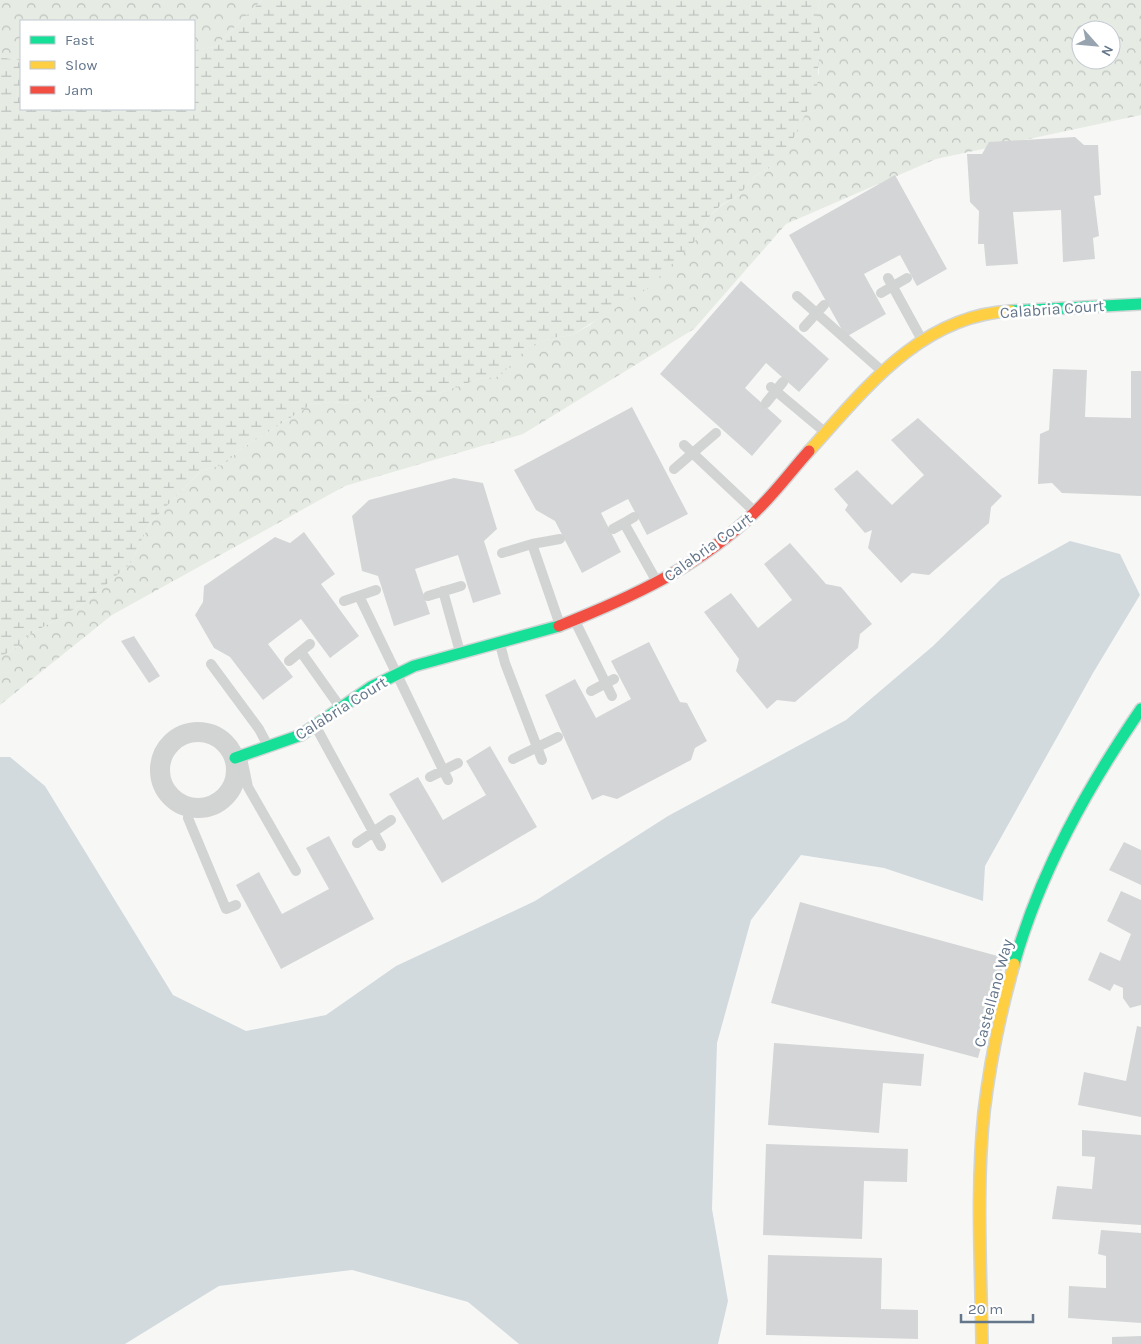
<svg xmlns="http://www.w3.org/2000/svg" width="1141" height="1344" viewBox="0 0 1141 1344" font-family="Karla,sans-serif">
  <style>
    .forest { fill: url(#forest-crowns); fill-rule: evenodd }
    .wetland { fill: url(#wetland-marsh) }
    .water { fill: #d2dade }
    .building { fill: #d4d5d6 }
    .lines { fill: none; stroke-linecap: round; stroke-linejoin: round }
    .fast-casing { stroke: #d2d5d6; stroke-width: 14 }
    .slow-casing { stroke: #d2d5d6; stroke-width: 14 }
    .jam-casing { stroke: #d2d5d6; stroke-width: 14 }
    .lane { stroke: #d2d3d3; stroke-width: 10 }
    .street { stroke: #d2d3d3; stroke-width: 20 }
    .fast { stroke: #16e098; stroke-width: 11 }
    .slow { stroke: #ffcf43; stroke-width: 11 }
    .jam { stroke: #f24e42; stroke-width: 11 }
    .labels { text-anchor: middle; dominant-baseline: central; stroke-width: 5; stroke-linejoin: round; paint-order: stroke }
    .street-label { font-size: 16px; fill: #64768a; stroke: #fff }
  </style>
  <defs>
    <pattern id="forest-crowns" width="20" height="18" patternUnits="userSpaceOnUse" patternTransform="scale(1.25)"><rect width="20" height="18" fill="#e6ebe4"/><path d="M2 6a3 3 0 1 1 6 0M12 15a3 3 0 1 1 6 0" fill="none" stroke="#bec3bf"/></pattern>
    <pattern id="wetland-marsh" width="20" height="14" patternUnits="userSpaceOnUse" patternTransform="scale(1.25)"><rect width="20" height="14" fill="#e6ebe4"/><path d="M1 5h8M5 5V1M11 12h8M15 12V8" fill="none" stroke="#bec3bf"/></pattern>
  </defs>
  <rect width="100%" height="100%" fill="#f7f8f6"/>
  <path class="forest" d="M 0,0 L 262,0 L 215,47 L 194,50 L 194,21 L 21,21 L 21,61 L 0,57 Z
    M 820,0 L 1141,0 L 1141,115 L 936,159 L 786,224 L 694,329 L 523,434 L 345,486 L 112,615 L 0,705 L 0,657 L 16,648 L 29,635 L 83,604 L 116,576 L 130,564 L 150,523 L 201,471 L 225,464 L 238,451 L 312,404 L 333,402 L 351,404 L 374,397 L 415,392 L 433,395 L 479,379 L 500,376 L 528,346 L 552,338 L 572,335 L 590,325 L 698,238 L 709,217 L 722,205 L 740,194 L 755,176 L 773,166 L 819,73 L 817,14 ZM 1081,30 L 1111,30 L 1111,60 L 1081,60 Z"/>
  <path class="wetland" d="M 262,0 L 820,0 L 817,14 L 820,35 L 817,91 L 786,153 L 773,166 L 755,176 L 740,194 L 721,205 L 709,217 L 698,238 L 647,289 L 572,335 L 552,338 L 529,346 L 500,376 L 479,379 L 433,395 L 415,392 L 374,397 L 351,404 L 333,402 L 312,404 L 238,451 L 225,464 L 201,471 L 150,523 L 130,564 L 116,576 L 83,604 L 29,635 L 16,648 L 0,657 L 0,57 L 21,61 L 21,109 L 194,109 L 194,50 L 215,47 Z"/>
  <path class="water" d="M 1070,541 L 1120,554 L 1140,595 L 1093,673 L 985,866 L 983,901 L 884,868 L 801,855 L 751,920 L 717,1043 L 712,1209 L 728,1301 L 718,1344 L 519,1344 L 468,1302 L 352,1270 L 219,1286 L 125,1344 L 0,1344 L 0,757 L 10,757 L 45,786 L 173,995 L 246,1031 L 326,1015 L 396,966 L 535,901 L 668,816 L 846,720 L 933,646 L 1001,579 Z"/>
  <path class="building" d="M 1075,137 L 1084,145 L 1098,145 L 1101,195 L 1094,196 L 1099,236 L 1093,238 L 1095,259 L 1063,262 L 1061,210 L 1013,212 L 1018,264 L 986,266 L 984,244 L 978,244 L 979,211 L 970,202 L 967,154 L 982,154 L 989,142 Z
    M 895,175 L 947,269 L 917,286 L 900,255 L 864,274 L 886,314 L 846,337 L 789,235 Z
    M 741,281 L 829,359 L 799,392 L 766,363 L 745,388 L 782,421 L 752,456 L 660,374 Z
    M 1053,369 L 1087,370 L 1085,417 L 1131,418 L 1131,371 L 1141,371 L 1141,496 L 1062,493 L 1052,483 L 1038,484 L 1040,434 L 1049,430 Z
    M 632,407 L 688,514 L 647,535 L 628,499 L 601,513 L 621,552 L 582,573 L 555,521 L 536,510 L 514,470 Z
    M 918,418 L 1002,496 L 991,507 L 989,523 L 929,575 L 912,573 L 901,583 L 868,548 L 872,530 L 865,533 L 845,510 L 848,505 L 834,489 L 857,470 L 892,505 L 924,475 L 891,440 Z
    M 454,478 L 483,483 L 497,529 L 484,541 L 501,594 L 473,603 L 458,555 L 415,569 L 430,614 L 394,626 L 378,576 L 362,571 L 352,516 L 369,500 Z
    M 304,532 L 335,574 L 321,584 L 359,636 L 330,658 L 301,619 L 268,644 L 293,677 L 263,700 L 230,657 L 214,648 L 195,615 L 203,602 L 204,586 L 275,537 L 290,543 Z
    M 790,543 L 826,584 L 841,587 L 872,624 L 860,634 L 858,648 L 795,702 L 777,700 L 767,709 L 736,671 L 739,659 L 704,612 L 731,593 L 758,628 L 792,600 L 764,564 Z
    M 134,636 L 160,676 L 149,683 L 121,641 Z
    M 649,642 L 680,702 L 687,703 L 707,741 L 695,748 L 691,760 L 617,799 L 603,795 L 592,800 L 545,695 L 575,679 L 596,718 L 631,699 L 611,661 Z
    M 490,746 L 537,827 L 442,883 L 389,794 L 418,777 L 443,820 L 486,795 L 466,761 Z
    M 329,836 L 374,919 L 281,969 L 236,885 L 259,872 L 282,914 L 329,889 L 306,848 Z
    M 1124,842 L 1141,850 L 1141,885 L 1109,870 Z
    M 1121,891 L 1141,900 L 1141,1005 L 1130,1008 L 1123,998 L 1123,988 L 1114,984 L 1110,991 L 1088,980 L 1100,952 L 1120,961 L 1131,934 L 1107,921 Z
    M 800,902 L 1005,958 L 978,1058 L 771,1003 Z
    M 1137,1026 L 1141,1027 L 1141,1117 L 1078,1105 L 1084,1072 L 1126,1081 Z
    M 774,1043 L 924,1054 L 921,1086 L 883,1083 L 879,1133 L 768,1125 Z
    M 1082,1130 L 1141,1135 L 1141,1225 L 1052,1219 L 1057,1186 L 1092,1189 L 1095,1157 L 1082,1156 Z
    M 766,1144 L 908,1149 L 907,1182 L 864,1181 L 862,1239 L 763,1235 Z
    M 1101,1230 L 1141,1233 L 1141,1323 L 1068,1318 L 1069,1286 L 1106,1288 L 1106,1256 L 1098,1254 Z
    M 768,1255 L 882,1258 L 881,1309 L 918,1310 L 918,1339 L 766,1335 Z
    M 1141,1336 L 1141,1344 L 1112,1344 L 1112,1337 Z"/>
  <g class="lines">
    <g class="fast-casing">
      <path id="fast" d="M 1011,311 L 1141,304
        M 235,758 L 301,735 L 371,687 L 414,666 L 559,626
        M 1014,964 C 1040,872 1087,788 1141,709"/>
    </g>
    <g class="slow-casing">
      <path id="slow" d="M 809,451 C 864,390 921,315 1011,311
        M 982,1344 C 981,1267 976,1189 984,1112 C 990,1062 1000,1013 1014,964"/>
    </g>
    <g class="jam-casing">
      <path id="jam" d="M 559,626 C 630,598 701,566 756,511 C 775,493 791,471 809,451"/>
    </g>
    <path class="lane" d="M 888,278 L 922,340
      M 881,293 L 907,278
      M 797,296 L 882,371
      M 804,327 L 824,305
      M 771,387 L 826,433
      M 766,403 L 783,382
      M 684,445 L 754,511
      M 674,469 L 716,433
      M 634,517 L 624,523 L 657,582
      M 613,529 L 624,523
      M 502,553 L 532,544
      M 443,591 L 460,652
      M 359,596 L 448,780
      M 428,596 L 461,586
      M 344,601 L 376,590
      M 575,621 L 612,696
      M 560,625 L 532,544 L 560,539
      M 500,644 L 505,663 L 542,760
      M 301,652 L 340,707
      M 289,661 L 310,644
      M 211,664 L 259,729 L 268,746
      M 591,691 L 614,679
      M 316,727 L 381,846
      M 242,758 L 248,787 L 296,871
      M 513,759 L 558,737
      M 430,777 L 458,763
      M 190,807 L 188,818 L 226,909 L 236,905
      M 357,843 L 391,820"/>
    <path class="street" d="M160 770a38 38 0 1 1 76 0a38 38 0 1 1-76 0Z"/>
    <use href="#fast" class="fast"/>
    <use href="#slow" class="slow"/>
    <use href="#jam" class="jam"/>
  </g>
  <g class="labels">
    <g class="street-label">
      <text transform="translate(1052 309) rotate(-4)">Calabria Court</text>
      <text transform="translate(708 547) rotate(-36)">Calabria Court</text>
      <text transform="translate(341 708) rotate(-32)">Calabria Court</text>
      <text transform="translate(993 993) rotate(-75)">Castellano Way</text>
    </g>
  </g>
  <rect x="20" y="20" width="175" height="90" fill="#ffffff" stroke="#c1c8d0"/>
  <rect x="30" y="36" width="25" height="8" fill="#16e098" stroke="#c1c8d0"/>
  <text x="65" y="45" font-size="15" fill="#64768a">Fast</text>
  <rect x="30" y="61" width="25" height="8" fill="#ffcf43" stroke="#c1c8d0"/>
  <text x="65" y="70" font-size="15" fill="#64768a">Slow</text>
  <rect x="30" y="86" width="25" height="8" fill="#f24e42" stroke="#c1c8d0"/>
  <text x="65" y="95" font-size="15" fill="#64768a">Jam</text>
  <g transform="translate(1096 45) rotate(117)"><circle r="24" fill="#ffffff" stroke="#c1c8d0"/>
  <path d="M0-4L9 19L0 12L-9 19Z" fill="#97a4b0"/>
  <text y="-8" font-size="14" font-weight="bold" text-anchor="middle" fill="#64768a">N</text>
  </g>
  <path d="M961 1314v8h72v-8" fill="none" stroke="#64768a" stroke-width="2.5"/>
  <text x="968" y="1314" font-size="15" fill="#64768a" stroke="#ffffff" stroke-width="4" paint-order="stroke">20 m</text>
</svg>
